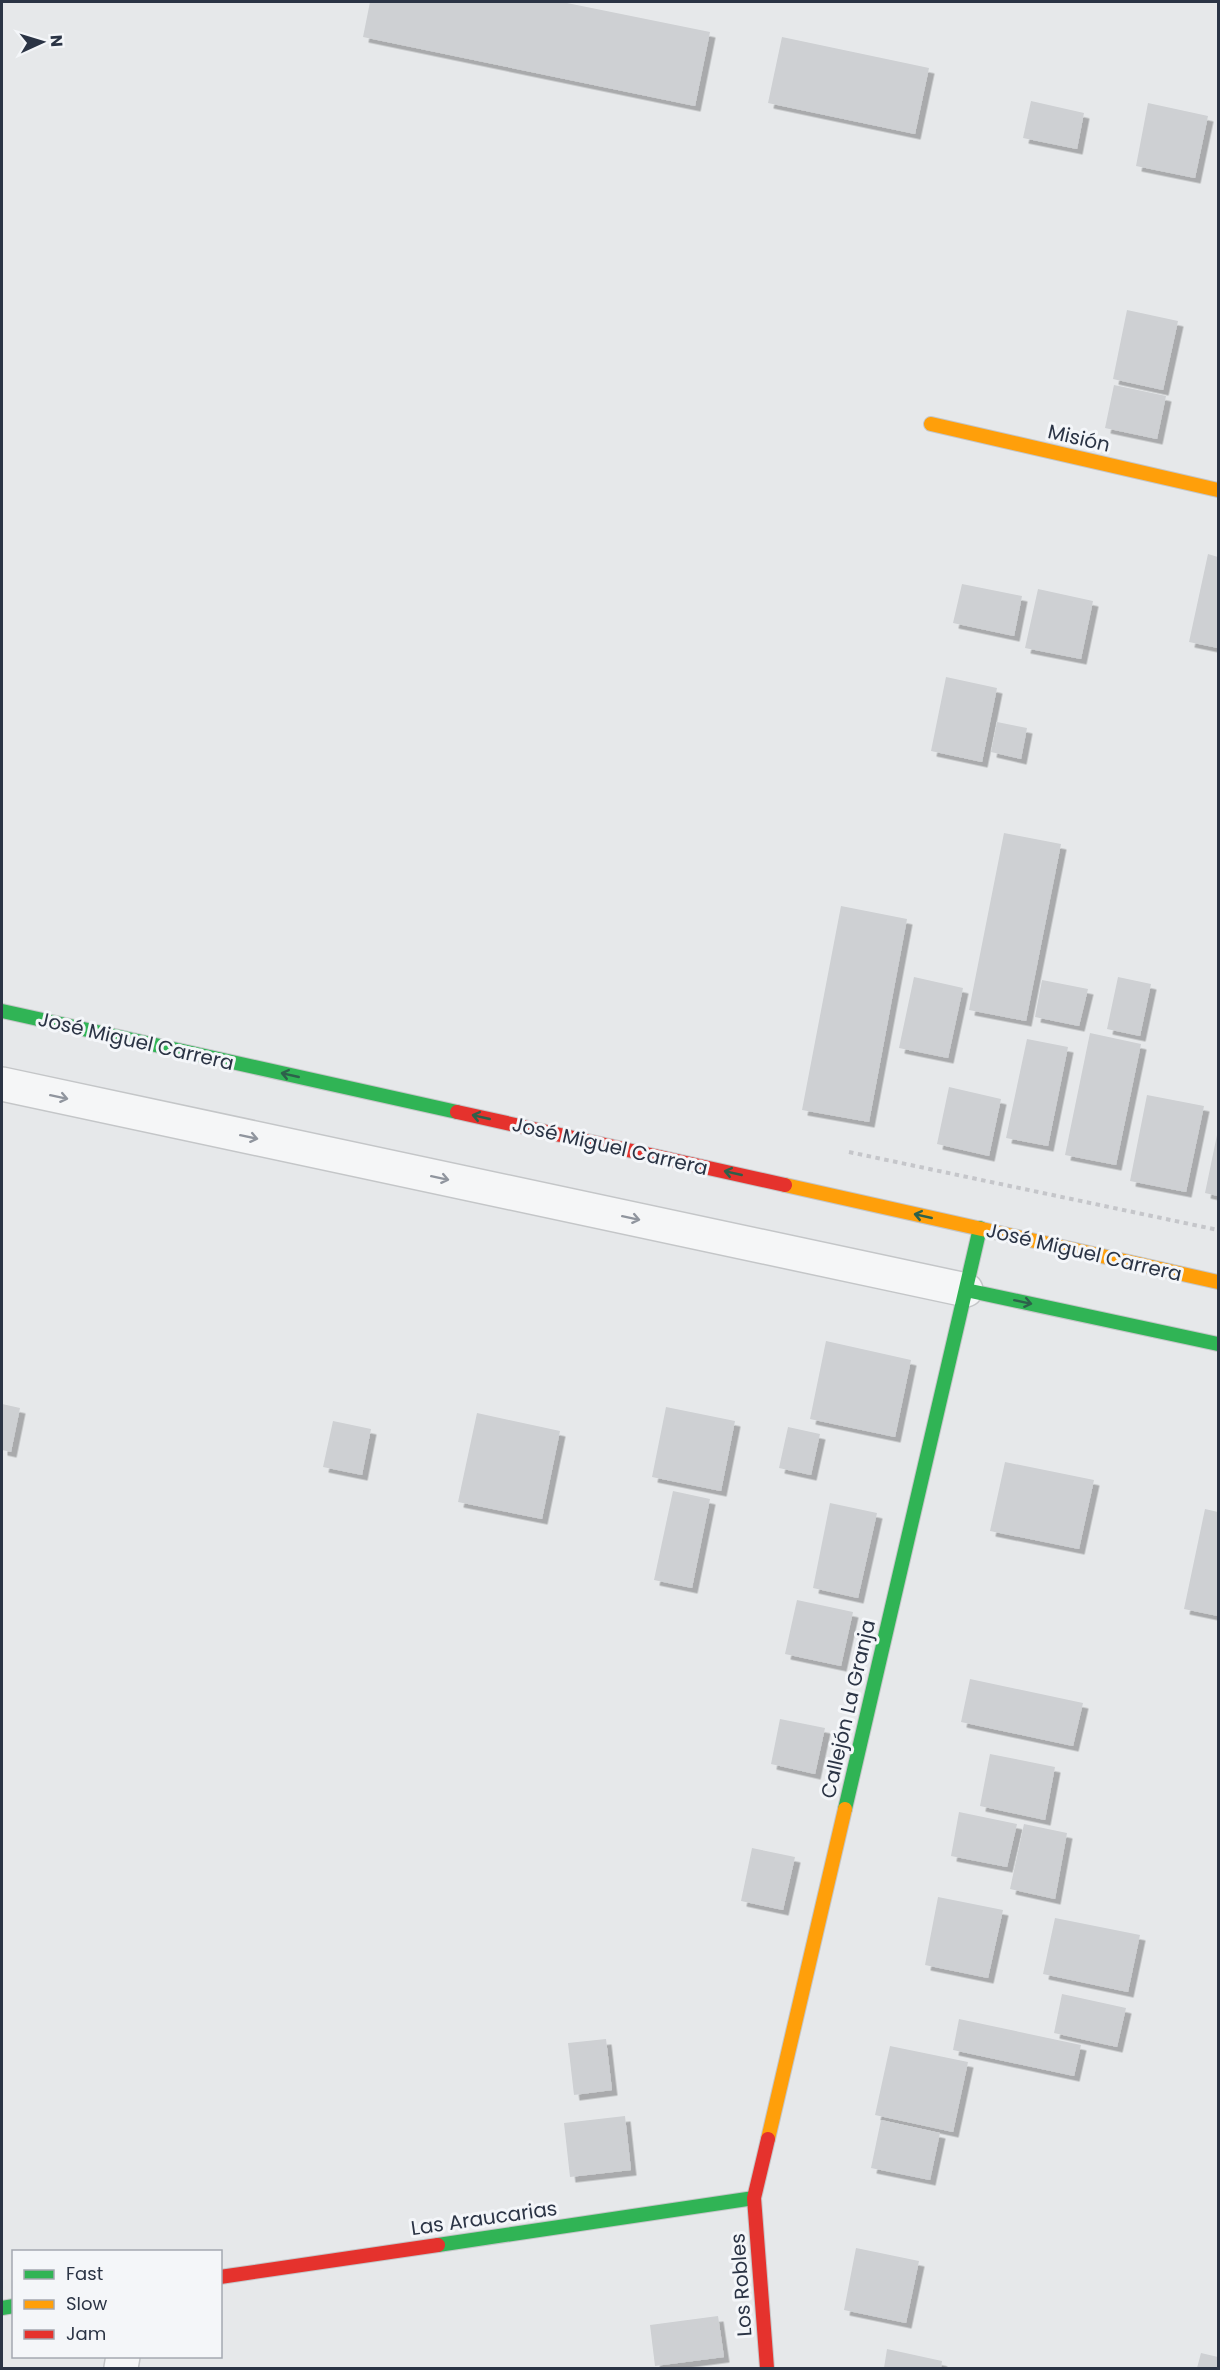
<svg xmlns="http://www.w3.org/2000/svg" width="1220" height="2370" viewBox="0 0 1220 2370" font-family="Poppins,sans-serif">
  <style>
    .building { fill: #ced0d3; filter: url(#shadow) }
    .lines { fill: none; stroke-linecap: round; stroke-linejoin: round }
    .street-casing { stroke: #c4c6c8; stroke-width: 36 }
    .fast-casing { stroke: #c4c6c8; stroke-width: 16 }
    .slow-casing { stroke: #c4c6c8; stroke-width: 16 }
    .jam-casing { stroke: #c4c6c8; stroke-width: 16 }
    .path { stroke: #c5c6ca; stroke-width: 4; stroke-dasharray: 4.5 4.5; stroke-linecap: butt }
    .street { stroke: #f5f6f7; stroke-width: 33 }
    .fast { stroke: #30b455; stroke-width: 14 }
    .slow { stroke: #ff9f0a; stroke-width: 14 }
    .jam { stroke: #e5322d; stroke-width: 14 }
    .oneway { stroke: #2d614b }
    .oneway2 { stroke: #90959e }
    .labels { text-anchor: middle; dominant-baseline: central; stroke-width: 6; stroke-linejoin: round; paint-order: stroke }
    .street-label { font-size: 20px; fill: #2b3445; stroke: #f4f6f9 }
  </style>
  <defs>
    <filter id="shadow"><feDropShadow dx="5.5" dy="5.5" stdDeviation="0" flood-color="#0004"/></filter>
  </defs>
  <rect width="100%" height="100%" fill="#e6e8ea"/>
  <path class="building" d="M 370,2 L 562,2 L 710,32 L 695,106 L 363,37 Z
    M 782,37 L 929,68 L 915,134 L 768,103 Z
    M 1031,101 L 1084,113 L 1077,149 L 1023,138 Z
    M 1148,103 L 1208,116 L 1195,178 L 1136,166 Z
    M 1127,310 L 1178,321 L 1163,390 L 1113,379 Z
    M 1114,385 L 1166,396 L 1157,439 L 1105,428 Z
    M 1208,554 L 1218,557 L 1218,648 L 1189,642 Z
    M 962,584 L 1022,596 L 1014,636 L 953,623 Z
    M 1038,589 L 1093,601 L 1081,659 L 1025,648 Z
    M 946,677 L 997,688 L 982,762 L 931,751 Z
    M 997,722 L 1027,728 L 1021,759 L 991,752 Z
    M 1004,833 L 1061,844 L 1026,1021 L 969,1010 Z
    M 841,906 L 907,919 L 869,1122 L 802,1110 Z
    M 914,977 L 963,988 L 948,1058 L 899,1048 Z
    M 1118,977 L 1151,984 L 1140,1036 L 1107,1029 Z
    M 1042,980 L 1088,989 L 1079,1026 L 1035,1017 Z
    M 1090,1033 L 1141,1044 L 1116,1165 L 1065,1155 Z
    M 1027,1039 L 1068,1047 L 1048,1146 L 1006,1138 Z
    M 949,1087 L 1001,1099 L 989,1156 L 937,1144 Z
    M 1147,1095 L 1204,1106 L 1186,1192 L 1130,1181 Z
    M 1217,1135 L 1218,1135 L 1218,1196 L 1205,1193 Z
    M 826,1341 L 911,1360 L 895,1437 L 810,1419 Z
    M 2,1404 L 20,1408 L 11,1452 L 2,1450 Z
    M 666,1407 L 735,1421 L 721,1491 L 652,1477 Z
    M 477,1413 L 560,1431 L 542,1519 L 458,1502 Z
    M 333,1421 L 371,1429 L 362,1475 L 323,1467 Z
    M 788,1427 L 820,1434 L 811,1475 L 779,1468 Z
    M 1005,1462 L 1094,1480 L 1079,1549 L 990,1531 Z
    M 673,1491 L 710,1499 L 692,1588 L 654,1580 Z
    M 830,1503 L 877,1513 L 858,1598 L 813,1588 Z
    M 1205,1509 L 1218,1512 L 1218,1616 L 1184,1609 Z
    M 797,1600 L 853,1612 L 841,1666 L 785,1654 Z
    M 970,1679 L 1083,1703 L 1073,1746 L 961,1722 Z
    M 780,1719 L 825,1728 L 815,1774 L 771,1764 Z
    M 990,1754 L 1055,1767 L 1045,1820 L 980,1806 Z
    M 959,1812 L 1017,1824 L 1007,1867 L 951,1856 Z
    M 1024,1824 L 1067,1833 L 1055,1899 L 1010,1889 Z
    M 752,1848 L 795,1857 L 783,1910 L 741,1901 Z
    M 938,1897 L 1003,1910 L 988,1978 L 925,1965 Z
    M 1055,1918 L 1140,1935 L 1128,1992 L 1043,1974 Z
    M 1062,1994 L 1126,2008 L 1117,2047 L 1054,2033 Z
    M 959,2019 L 1081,2045 L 1074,2076 L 953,2050 Z
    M 606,2039 L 612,2090 L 574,2095 L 568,2043 Z
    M 890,2046 L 968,2062 L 953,2132 L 875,2115 Z
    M 625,2116 L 631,2170 L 570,2177 L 564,2123 Z
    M 881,2120 L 940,2133 L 930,2180 L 871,2168 Z
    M 856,2248 L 919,2261 L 906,2323 L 844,2310 Z
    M 718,2316 L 724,2357 L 655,2366 L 650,2325 Z
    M 887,2349 L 942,2361 L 941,2368 L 884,2368 Z
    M 1201,2353 L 1218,2357 L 1218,2368 L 1197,2368 Z"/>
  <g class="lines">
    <g class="street-casing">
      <path id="street" d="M 2,1084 L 966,1290
        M 121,2368 L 123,2356"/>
    </g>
    <g class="fast-casing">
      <path id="fast" d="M 2,1011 L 457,1112
        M 966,1290 L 1218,1344
        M 845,1809 L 980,1228
        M 438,2245 L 754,2198
        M 2,2308 L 14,2306"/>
    </g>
    <g class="slow-casing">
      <path id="slow" d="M 931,424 L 1218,490
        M 785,1185 L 1218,1282
        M 768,2139 L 845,1809"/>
    </g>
    <g class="jam-casing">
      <path id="jam" d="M 457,1112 L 785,1185
        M 220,2277 L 438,2245
        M 767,2368 L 754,2198 L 768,2139"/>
    </g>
    <path class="path" d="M 849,1152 L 1218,1230"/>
    <use href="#street" class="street"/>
    <use href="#fast" class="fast"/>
    <use href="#slow" class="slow"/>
    <use href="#jam" class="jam"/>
  </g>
  <defs><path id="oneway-shaft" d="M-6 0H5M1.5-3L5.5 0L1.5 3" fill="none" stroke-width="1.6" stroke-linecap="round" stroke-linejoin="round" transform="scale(1.5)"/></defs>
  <g class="oneway">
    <use href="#oneway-shaft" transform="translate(290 1075) rotate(-167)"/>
    <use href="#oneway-shaft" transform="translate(481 1117) rotate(-167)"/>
    <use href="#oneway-shaft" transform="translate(733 1173) rotate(-167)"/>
    <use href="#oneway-shaft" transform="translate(923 1216) rotate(-167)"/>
    <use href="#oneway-shaft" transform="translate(1023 1302) rotate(12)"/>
  </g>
  <g class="oneway2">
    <use href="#oneway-shaft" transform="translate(59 1097) rotate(12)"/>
    <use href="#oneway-shaft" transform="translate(249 1137) rotate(12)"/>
    <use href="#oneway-shaft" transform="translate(440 1178) rotate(12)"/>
    <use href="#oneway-shaft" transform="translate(631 1218) rotate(12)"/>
  </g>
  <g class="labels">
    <g class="street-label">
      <text transform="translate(1079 438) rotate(13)">Misión</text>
      <text transform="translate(136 1041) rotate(13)">José Miguel Carrera</text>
      <text transform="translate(610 1146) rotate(13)">José Miguel Carrera</text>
      <text transform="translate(1084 1252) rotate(13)">José Miguel Carrera</text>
      <text transform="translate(848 1709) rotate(-77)">Callejón La Granja</text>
      <text transform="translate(484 2218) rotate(-8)">Las Araucarias</text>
      <text transform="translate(741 2285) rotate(-94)">Los Robles</text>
    </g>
  </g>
  <rect width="1220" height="2370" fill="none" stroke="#2b3445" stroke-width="6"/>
  <rect x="12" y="2250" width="210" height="108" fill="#f4f6f9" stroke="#a4a8b1" stroke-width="1.5"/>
  <rect x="24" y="2270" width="30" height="9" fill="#30b455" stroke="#a4a8b1" stroke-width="1.5"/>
  <text x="66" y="2280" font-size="18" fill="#2b3445">Fast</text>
  <rect x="24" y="2300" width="30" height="9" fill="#ff9f0a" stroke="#a4a8b1" stroke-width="1.5"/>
  <text x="66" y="2310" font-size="18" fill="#2b3445">Slow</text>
  <rect x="24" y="2330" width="30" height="9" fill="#e5322d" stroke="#a4a8b1" stroke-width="1.5"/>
  <text x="66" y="2340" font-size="18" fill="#2b3445">Jam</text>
  <g transform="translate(42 42) rotate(86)" stroke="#f4f6f9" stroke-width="4.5" paint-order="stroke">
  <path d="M0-4.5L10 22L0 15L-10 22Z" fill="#2b3445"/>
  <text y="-9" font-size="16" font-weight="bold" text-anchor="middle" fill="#2b3445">N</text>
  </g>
</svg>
